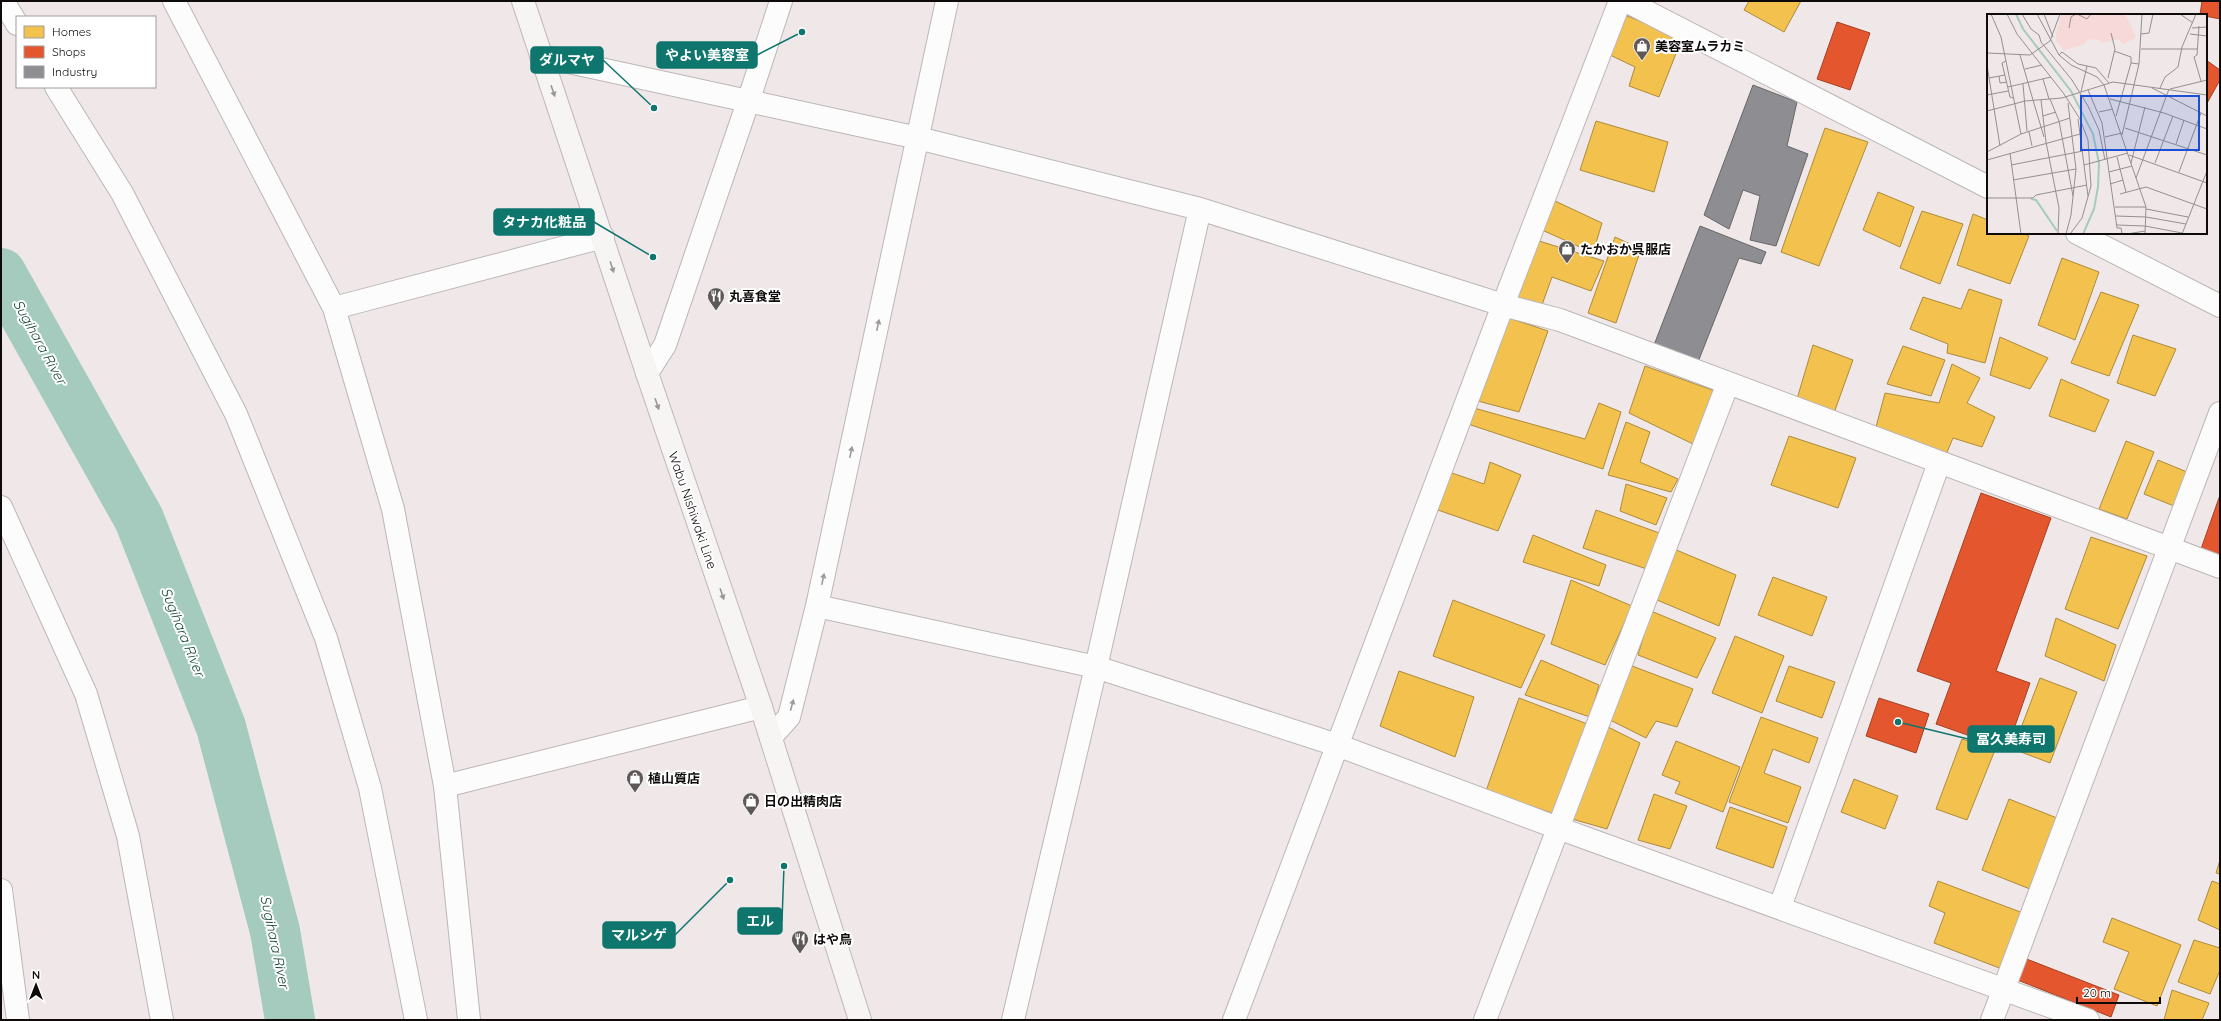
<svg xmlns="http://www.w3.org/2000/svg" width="2221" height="1021" viewBox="0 0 2221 1021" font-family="Quicksand,'Noto Sans JP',sans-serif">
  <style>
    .homes { fill: #f2c14e; stroke: #ae8a3a }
    .shops { fill: #e4572e; stroke: #a44023 }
    .industry { fill: #8d8d92; stroke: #676669 }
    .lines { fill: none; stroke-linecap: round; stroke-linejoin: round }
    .river { stroke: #a4cbbe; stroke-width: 50 }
    .minor-casing { stroke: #bcb6b6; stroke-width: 24 }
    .major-casing { stroke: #bfb7b7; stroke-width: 24 }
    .minor { stroke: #fdfcfc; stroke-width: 22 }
    .major { stroke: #f7f4f4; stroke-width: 22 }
    .oneway { fill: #9a9696 }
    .oneway2 { fill: #9e9b9b }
    .labels { text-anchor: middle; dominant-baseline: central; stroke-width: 4; stroke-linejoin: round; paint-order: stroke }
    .poi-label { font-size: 13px; font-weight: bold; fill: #0f0a0a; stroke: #fff; text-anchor: start }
    .street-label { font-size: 13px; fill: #0f0a0a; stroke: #fff }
    .water-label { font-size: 14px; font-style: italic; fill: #17493c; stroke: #fff }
    .inset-river { fill: none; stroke: #a4cbbe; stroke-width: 2 }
    .inset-road { fill: none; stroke: #968f8f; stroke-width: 1 }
    .view { fill: #1d4ed8; fill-opacity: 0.15; stroke: #1d4ed8; stroke-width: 2 }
    .inset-edge { fill: none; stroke: #0f0a0a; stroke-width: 2 }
    .leader { fill: none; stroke: #0f766e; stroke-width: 1.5 }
    .callout-dot { fill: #0f766e; stroke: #fff; stroke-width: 1.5 }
    .callout { fill: #0f766e; stroke: #0f766e; stroke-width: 1.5 }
    .callout-label { font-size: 14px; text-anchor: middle; font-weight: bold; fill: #fff }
  </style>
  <rect width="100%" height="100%" fill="#f0e8e8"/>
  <path class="homes" d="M 1749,1 L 1801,1 L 1784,32 L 1744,10 Z
    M 1625,15 L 1682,38 L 1659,97 L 1629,86 L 1635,67 L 1610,55 Z
    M 1596,121 L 1668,142 L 1654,192 L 1580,170 Z
    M 1825,128 L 1868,142 L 1819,266 L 1781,252 Z
    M 1878,192 L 1914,207 L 1900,247 L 1863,230 Z
    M 1555,201 L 1602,223 L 1593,253 L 1542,230 Z
    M 1922,211 L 1963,224 L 1940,284 L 1900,268 Z
    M 1973,214 L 1988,220 L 1988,233 L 2022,233 L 2029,236 L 2010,284 L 1957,265 Z
    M 1615,237 L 1641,249 L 1616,323 L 1588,313 Z
    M 1539,241 L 1604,261 L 1591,291 L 1552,277 L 1542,305 L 1512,299 Z
    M 2062,258 L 2099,272 L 2075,340 L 2038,325 Z
    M 1969,289 L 2002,300 L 1985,363 L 1947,353 L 1948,344 L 1910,329 L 1923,297 L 1961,309 Z
    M 2101,292 L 2139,305 L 2109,376 L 2071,363 Z
    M 1509,318 L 1548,331 L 1519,412 L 1478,401 Z
    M 2133,335 L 2176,349 L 2155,396 L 2117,383 Z
    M 2000,337 L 2048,358 L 2030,389 L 1990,375 Z
    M 1813,345 L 1853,360 L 1834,413 L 1797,399 Z
    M 1903,346 L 1945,360 L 1931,396 L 1887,384 Z
    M 1952,364 L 1980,378 L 1967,403 L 1995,417 L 1982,447 L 1953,438 L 1945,457 L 1876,427 L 1885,393 L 1939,403 Z
    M 1645,366 L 1715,391 L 1695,445 L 1629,413 Z
    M 2061,379 L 2109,400 L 2095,432 L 2049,416 Z
    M 1599,403 L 1621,412 L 1603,469 L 1468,424 L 1474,408 L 1585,439 Z
    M 1626,422 L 1650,432 L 1640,462 L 1678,479 L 1671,492 L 1608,475 Z
    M 1789,436 L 1856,458 L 1838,508 L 1771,485 Z
    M 2126,441 L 2154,452 L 2127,519 L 2099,509 Z
    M 2158,460 L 2187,472 L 2174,506 L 2144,494 Z
    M 1490,462 L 1521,475 L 1498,531 L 1435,509 L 1449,472 L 1484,484 Z
    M 1626,484 L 1667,498 L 1656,525 L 1620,511 Z
    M 1596,510 L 1662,534 L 1650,570 L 1583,548 Z
    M 1533,535 L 1606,565 L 1599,586 L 1523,562 Z
    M 2091,537 L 2147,556 L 2118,629 L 2065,609 Z
    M 1674,549 L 1736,575 L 1719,626 L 1657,600 Z
    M 1773,577 L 1827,597 L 1812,636 L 1758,615 Z
    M 1571,580 L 1632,606 L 1605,665 L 1551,644 Z
    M 1453,600 L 1545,635 L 1521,688 L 1433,656 Z
    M 1651,611 L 1716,638 L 1697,678 L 1638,655 Z
    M 2056,618 L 2116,645 L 2104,681 L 2045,656 Z
    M 1735,636 L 1784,656 L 1762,713 L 1712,693 Z
    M 1541,660 L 1599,685 L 1590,717 L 1525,695 Z
    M 1632,666 L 1693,689 L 1677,727 L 1656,721 L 1646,738 L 1610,720 Z
    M 1789,666 L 1835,682 L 1822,718 L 1776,701 Z
    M 1399,671 L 1474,697 L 1455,757 L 1380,726 Z
    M 2040,678 L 2077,692 L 2050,763 L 2013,749 Z
    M 1519,698 L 1590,725 L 1555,814 L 1486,791 Z
    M 1761,717 L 1818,738 L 1809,763 L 1773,749 L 1764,773 L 1801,787 L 1788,823 L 1729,802 Z
    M 1606,726 L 1640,743 L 1607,829 L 1572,819 Z
    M 1962,739 L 1995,750 L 1967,820 L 1936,809 Z
    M 1676,741 L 1740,767 L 1723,812 L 1675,793 L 1680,782 L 1662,775 Z
    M 1854,779 L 1898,796 L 1885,829 L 1841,812 Z
    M 1654,794 L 1687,806 L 1670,849 L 1638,840 Z
    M 2009,799 L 2057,818 L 2030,889 L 1982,870 Z
    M 1730,807 L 1787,827 L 1773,868 L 1716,848 Z
    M 2220,860 L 2220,874 L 2216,873 Z
    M 1938,881 L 2023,913 L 2002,969 L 1934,943 L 1945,913 L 1929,906 Z
    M 2212,881 L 2220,884 L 2220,930 L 2198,920 Z
    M 2112,918 L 2181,945 L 2157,1006 L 2114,989 L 2129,952 L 2103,942 Z
    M 2194,940 L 2220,948 L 2220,970 L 2210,994 L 2178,982 Z
    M 2172,990 L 2209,1003 L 2202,1020 L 2164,1020 Z"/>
  <path class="shops" d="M 2202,1 L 2220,1 L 2220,19 L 2200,15 Z
    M 1837,22 L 1870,33 L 1850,90 L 1817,79 Z
    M 2206,60 L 2220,70 L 2220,80 L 2206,105 Z
    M 1981,493 L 2051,518 L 1996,671 L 2030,683 L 2007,749 L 1936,724 L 1951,683 L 1917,671 Z
    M 2220,495 L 2220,556 L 2201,549 Z
    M 1879,698 L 1929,714 L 1916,753 L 1866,736 Z
    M 2024,958 L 2119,995 L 2111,1017 L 2015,979 Z"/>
  <path class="industry" d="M 1753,85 L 1797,102 L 1787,146 L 1808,154 L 1776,246 L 1750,240 L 1760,196 L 1743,190 L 1729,229 L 1704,215 Z
    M 1700,226 L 1766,252 L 1761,264 L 1739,258 L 1698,362 L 1654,345 Z"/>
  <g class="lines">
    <path class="river" d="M 1,273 L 139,519 L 221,727 L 275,931 L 290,1020"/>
    <g class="minor-casing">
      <path id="minor" d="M 3,1 L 17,24
        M 174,1 L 334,308 L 393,509 L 445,786 L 469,1020
        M 1626,1 L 1988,187
        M 541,56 L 918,138 L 1200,209 L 1503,305 L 1560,320 L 2220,567
        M 56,87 L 122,193 L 236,414 L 326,638 L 370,788 L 416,1020
        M 2077,233 L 2220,306
        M 334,308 L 603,237
        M 647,373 L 665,345 L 748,102 L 781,1
        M 1,507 L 86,694 L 128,836 L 162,1020
        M 817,606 L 1096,667 L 1337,745 L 1558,828 L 2088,1020
        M 771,737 L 789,717 L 817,606 L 947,1
        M 445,786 L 761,707
        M 1,890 L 18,1020
        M 1780,907 L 1939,463
        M 1013,1020 L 1096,667 L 1200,209
        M 1234,1020 L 1503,305 L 1620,1
        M 1485,1020 L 1728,383
        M 1992,1020 L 2220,413"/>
    </g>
    <g class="major-casing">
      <path id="major" d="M 523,1 L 647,373 L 761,707 L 860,1020"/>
    </g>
    <use href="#minor" class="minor"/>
    <use href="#major" class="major"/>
  </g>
  <defs><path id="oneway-solid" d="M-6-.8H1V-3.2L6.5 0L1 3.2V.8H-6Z"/></defs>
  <g class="oneway">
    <use href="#oneway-solid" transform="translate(553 91) rotate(71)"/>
    <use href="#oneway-solid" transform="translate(612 267) rotate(72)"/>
    <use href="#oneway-solid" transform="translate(657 404) rotate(71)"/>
    <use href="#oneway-solid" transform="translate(722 594) rotate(71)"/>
  </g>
  <g class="oneway2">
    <use href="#oneway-solid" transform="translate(878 325) rotate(-78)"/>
    <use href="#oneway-solid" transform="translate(851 452) rotate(-78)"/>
    <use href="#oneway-solid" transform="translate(823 579) rotate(-78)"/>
    <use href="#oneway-solid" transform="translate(792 705) rotate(-75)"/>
  </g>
  <defs>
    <g id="shop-pin" transform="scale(0.9)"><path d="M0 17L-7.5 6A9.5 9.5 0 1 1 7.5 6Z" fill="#5e5858" stroke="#fff"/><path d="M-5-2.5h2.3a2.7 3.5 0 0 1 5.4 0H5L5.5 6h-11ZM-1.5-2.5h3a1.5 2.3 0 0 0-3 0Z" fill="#fff"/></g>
    <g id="restaurant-pin" transform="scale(0.9)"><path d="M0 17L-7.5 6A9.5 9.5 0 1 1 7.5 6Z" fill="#5e5858" stroke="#fff"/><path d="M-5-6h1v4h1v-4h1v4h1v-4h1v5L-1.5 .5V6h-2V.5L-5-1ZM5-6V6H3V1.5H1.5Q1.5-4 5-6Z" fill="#fff"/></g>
  </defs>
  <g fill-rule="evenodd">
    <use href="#shop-pin" x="1642" y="46"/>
    <use href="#shop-pin" x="1567" y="249"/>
    <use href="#restaurant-pin" x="716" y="296"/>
    <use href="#shop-pin" x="635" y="778"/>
    <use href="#shop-pin" x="751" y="801"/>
    <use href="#restaurant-pin" x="800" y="939"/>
  </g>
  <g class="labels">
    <g class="poi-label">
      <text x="1655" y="46">美容室ムラカミ</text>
      <text x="1580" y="249">たかおか呉服店</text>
      <text x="729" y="296">丸喜食堂</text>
      <text x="648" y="778">植山質店</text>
      <text x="764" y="801">日の出精肉店</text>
      <text x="813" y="939">はや鳥</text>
    </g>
    <g class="street-label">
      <text transform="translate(693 510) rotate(71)">Wabu Nishiwaki Line</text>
    </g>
    <g class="water-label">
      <text transform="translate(40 342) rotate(61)">Sugihara River</text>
      <text transform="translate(183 632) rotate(68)">Sugihara River</text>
      <text transform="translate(275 942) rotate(78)">Sugihara River</text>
    </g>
  </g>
  <g transform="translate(1987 14)">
    <rect width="220" height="220" fill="#f0e8e8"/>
    <path d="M 81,0 L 134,0 L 140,3 L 149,24 L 137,30 L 131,25 L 115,29 L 110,25 L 100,26 L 98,30 L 77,36 L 69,27 L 69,20 L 74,1 Z" fill="#f6d9d8"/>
    <path class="inset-river" d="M 29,0 L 36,15 L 84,77 L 106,120 L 112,149 L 111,173 L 107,195 L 96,220M 44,185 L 49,186 L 70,217"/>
    <path class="inset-road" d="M 4,0 L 14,23 L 34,120M 20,0 L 30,20 L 77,80 L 93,105 L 101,126 L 104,172 L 95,204 L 83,220M 35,0 L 44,15 L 52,21 L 54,28 L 85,66 L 101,92 L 112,116 L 118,146M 50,0 L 72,41 L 84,51 L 110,63 L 117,71M 57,0 L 66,23M 90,0 L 100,5 L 104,0M 193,0 L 206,9M 212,12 L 210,41 L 207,43 L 214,67M 82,14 L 84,3 L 89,0M 205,14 L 220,13M 154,20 L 162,19 L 166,0M 203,20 L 220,22M 154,35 L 210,35M 127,37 L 144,43 L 144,49M 0,39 L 43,41 L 63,27 L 73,0M 33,41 L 46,86M 72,41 L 75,38 L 91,50 L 109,54 L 122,69M 19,47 L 15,49 L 23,83 L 26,84M 0,51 L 13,132M 38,55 L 55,51M 12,62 L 13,69 L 20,68M 2,64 L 18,61M 121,64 L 128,35 L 124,19M 56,65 L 62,85M 36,70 L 40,117M 117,71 L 159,193 L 158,220M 21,73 L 64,63M 165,74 L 220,102M 173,74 L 178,63 L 191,53 L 195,33 L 209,0M 183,75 L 220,66M 101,76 L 115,109 L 130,214 L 134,214 L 135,220M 94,78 L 100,52M 0,81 L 21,77M 63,85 L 72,107 L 86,182M 123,85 L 177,99 L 220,115M 46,86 L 57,123M 54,86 L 59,128 L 72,194 L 71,220M 38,87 L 75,84 L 126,68 L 220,81M 0,97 L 38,87M 112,98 L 126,95M 56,102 L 69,98M 129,102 L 144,49 L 152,50M 91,105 L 101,182M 138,114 L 220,141M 42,118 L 45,132M 135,121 L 152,50 L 155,0M 118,123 L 135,119M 189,130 L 197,106M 0,138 L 34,120 L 83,104M 23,139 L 34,220M 142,141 L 220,169M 130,143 L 133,155M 0,146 L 93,120M 144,149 L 158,93M 168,149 L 186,102M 24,151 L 96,137M 97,151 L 141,139M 133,155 L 139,178M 122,158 L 145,152M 192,158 L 214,99M 149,164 L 182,75M 26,166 L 89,155M 123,170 L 136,166M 133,180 L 159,173 L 220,195M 0,184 L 46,184 L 49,181 L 100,171M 128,193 L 159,193M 159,195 L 201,203M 129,202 L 159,203 L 199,210M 130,211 L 158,212 L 195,219M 79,220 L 84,201 L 89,155 L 81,89M 140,220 L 158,217M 195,220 L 220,157"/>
    <path class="view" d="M 94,82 L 212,82 L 212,136 L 94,136 Z"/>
    <rect width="220" height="220" class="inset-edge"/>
  </g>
  <path class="leader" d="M802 32L757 55M654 108L603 60M653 257L594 222M1898 722L1968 739M784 866L782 921M730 880L675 935"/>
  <g class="callout-dot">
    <circle cx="802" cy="32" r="4"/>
    <circle cx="654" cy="108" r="4"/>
    <circle cx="653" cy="257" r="4"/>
    <circle cx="1898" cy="722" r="4"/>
    <circle cx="784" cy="866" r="4"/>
    <circle cx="730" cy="880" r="4"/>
  </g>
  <g class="callout">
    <rect x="657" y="42" width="100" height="26" rx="4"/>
    <rect x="531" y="47" width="72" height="26" rx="4"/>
    <rect x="494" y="209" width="100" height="26" rx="4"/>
    <rect x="1968" y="726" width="86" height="26" rx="4"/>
    <rect x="738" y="908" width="44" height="26" rx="4"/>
    <rect x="603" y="922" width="72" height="26" rx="4"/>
  </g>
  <g class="callout-label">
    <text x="707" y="60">やよい美容室</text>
    <text x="567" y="65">ダルマヤ</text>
    <text x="544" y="227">タナカ化粧品</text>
    <text x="2011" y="744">冨久美寿司</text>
    <text x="760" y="926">エル</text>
    <text x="639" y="940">マルシゲ</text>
  </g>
  <rect width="2221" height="1021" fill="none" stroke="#0f0a0a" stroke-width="4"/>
  <rect x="16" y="16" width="140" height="72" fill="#ffffff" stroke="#9f9d9d"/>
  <rect x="24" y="26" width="20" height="12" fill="#f2c14e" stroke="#9f9d9d"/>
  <text x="52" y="36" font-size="12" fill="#0f0a0a">Homes</text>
  <rect x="24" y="46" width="20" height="12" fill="#e4572e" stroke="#9f9d9d"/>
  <text x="52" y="56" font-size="12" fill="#0f0a0a">Shops</text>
  <rect x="24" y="66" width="20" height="12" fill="#8d8d92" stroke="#9f9d9d"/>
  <text x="52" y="76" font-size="12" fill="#0f0a0a">Industry</text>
  <g transform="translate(36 985)" stroke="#ffffff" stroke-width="3" paint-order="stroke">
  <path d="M0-3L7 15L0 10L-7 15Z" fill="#0f0a0a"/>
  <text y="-6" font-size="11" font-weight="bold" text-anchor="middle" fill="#0f0a0a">N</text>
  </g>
  <path d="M2077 997v6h83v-6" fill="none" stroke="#0f0a0a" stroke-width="2"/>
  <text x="2083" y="997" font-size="12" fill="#0f0a0a" stroke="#ffffff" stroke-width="3" paint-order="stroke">20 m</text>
</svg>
